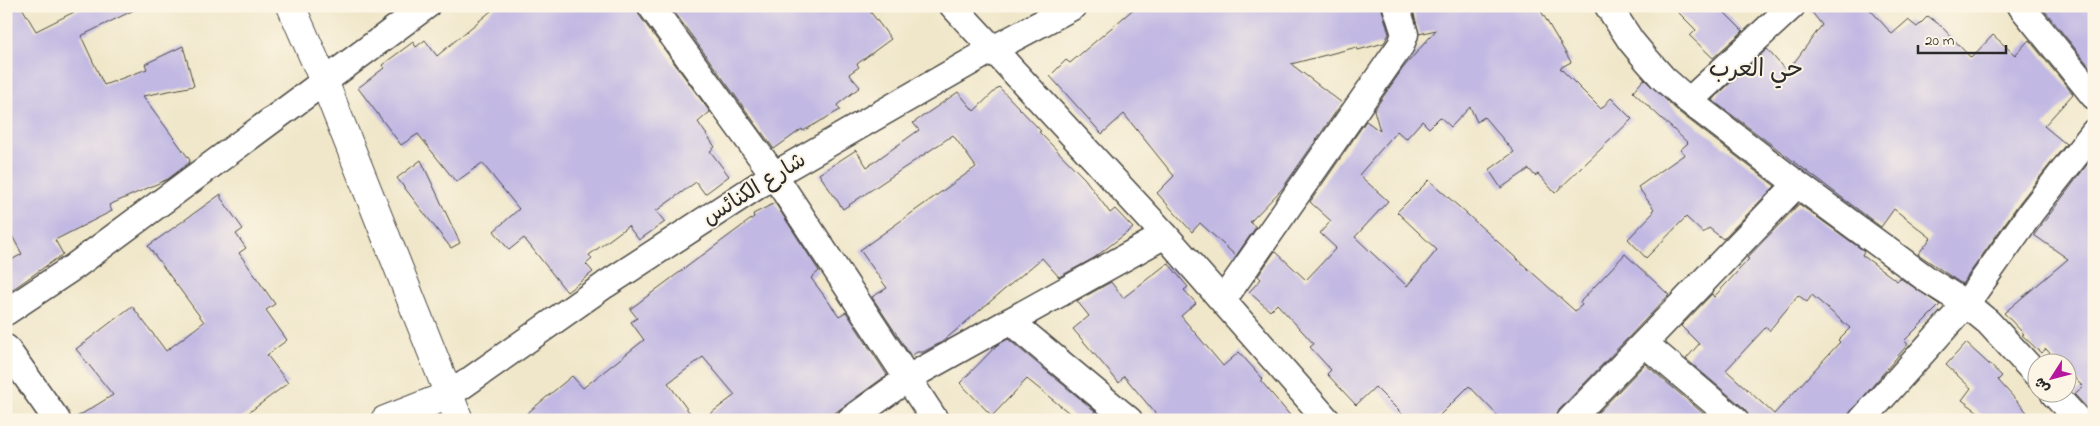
<svg xmlns="http://www.w3.org/2000/svg" width="2100" height="426" viewBox="0 0 2100 426" font-family="'Indie Flower','Playpen Sans Arabic',sans-serif">
  <style>
    .building { fill: #c1b8e3; fill-rule: evenodd }
    .lines { fill: none; stroke-linecap: round; stroke-linejoin: round }
    .minor-casing { stroke: #494743; stroke-width: 29 }
    .tertiary-casing { stroke: #494743; stroke-width: 30 }
    .minor { stroke: #fff; stroke-width: 26 }
    .tertiary { stroke: #fff; stroke-width: 28 }
    .labels { text-anchor: middle; dominant-baseline: central; stroke-width: 4; stroke-linejoin: round; paint-order: stroke }
    .street-label { font-size: 22px; fill: #2b2b2b; stroke: #fcf5e5 }
    .neighbourhood-label { font-size: 24px; fill: #2b2b2b; stroke: #fcf5e5 }
  </style>
  <rect width="100%" height="100%" fill="#fcf5e5"/>
  <filter id="ink" filterUnits="userSpaceOnUse"><feTurbulence type="fractalNoise" baseFrequency=".02" numOctaves="2"/><feDisplacementMap in="SourceGraphic" scale="10" xChannelSelector="R" yChannelSelector="G"/><feConvolveMatrix kernelMatrix="1 2 1 2 8 2 1 2 1" color-interpolation-filters="sRGB"/></filter>
  <filter id="wash" filterUnits="userSpaceOnUse"><feTurbulence type="fractalNoise" baseFrequency=".0096" numOctaves="4" result="noise"/><feDisplacementMap in="SourceGraphic" scale="20" xChannelSelector="R" yChannelSelector="G"/><feGaussianBlur stdDeviation="1.12" result="paint"/><feColorMatrix in="noise" values="0 0 0 0 0 0 0 0 0 0 0 0 0 0 0 0 0 1.4 0 .05"/><feComposite in="paint" operator="in"/></filter>
  <g filter="url(#wash)">
    <rect width="100%" height="100%" fill="#f0e7ca"/>
    <g id="blocks">
      <path class="building" d="M 6,6 L 21,6 L 36,31 L 86,6 L 142,6 L 81,36 L 104,85 L 147,69 L 145,64 L 183,46 L 194,86 L 143,96 L 190,160 L 189,163 L 168,179 L 109,205 L 112,211 L 55,240 L 63,254 L 6,294 L 6,263 L 22,254 L 6,225 Z
        M 497,6 L 636,6 L 639,15 L 710,112 L 698,122 L 715,147 L 710,151 L 729,176 L 705,194 L 696,182 L 656,211 L 665,222 L 639,240 L 628,226 L 589,255 L 592,259 L 586,264 L 593,272 L 567,292 L 524,238 L 509,250 L 494,231 L 519,209 L 482,163 L 456,182 L 418,134 L 401,145 L 358,88 L 384,68 L 382,65 L 413,42 L 416,47 L 425,40 L 437,56 Z
        M 670,6 L 866,6 L 891,39 L 857,64 L 859,67 L 849,74 L 860,87 L 837,105 L 840,110 L 803,131 L 802,129 L 774,149 Z
        M 1137,6 L 1381,6 L 1389,34 L 1384,43 L 1358,50 L 1357,47 L 1291,64 L 1342,103 L 1282,189 L 1250,222 L 1256,227 L 1236,256 L 1200,223 L 1192,232 L 1157,193 L 1174,176 L 1124,114 L 1102,134 L 1050,76 L 1066,60 L 1070,63 Z
        M 1412,6 L 1538,6 L 1571,62 L 1560,68 L 1601,109 L 1611,98 L 1632,119 L 1555,193 L 1538,174 L 1535,176 L 1529,169 L 1501,188 L 1489,170 L 1514,152 L 1484,117 L 1477,122 L 1470,107 L 1451,127 L 1440,117 L 1429,128 L 1422,121 L 1406,139 L 1397,131 L 1359,175 L 1388,201 L 1355,237 L 1407,286 L 1437,250 L 1397,212 L 1429,180 L 1575,311 L 1582,305 L 1580,302 L 1625,254 L 1669,295 L 1559,410 L 1555,420 L 1502,420 L 1469,386 L 1435,420 L 1408,420 L 1375,387 L 1356,405 L 1327,374 L 1331,370 L 1310,347 L 1314,344 L 1277,304 L 1270,311 L 1249,292 L 1261,279 L 1258,276 L 1275,251 L 1306,280 L 1336,248 L 1320,233 L 1331,221 L 1310,202 L 1366,121 L 1380,131 L 1374,110 L 1403,68 L 1436,30 L 1419,34 Z
        M 1672,6 L 1718,6 L 1743,31 L 1713,58 L 1690,36 L 1696,30 Z
        M 1807,6 L 1867,6 L 1892,34 L 1908,20 L 1917,27 L 1928,16 L 1941,26 L 1971,58 L 1993,35 L 2015,55 L 2029,40 L 2073,94 L 2044,126 L 2066,144 L 2020,202 L 1962,284 L 1918,254 L 1931,238 L 1894,209 L 1881,227 L 1712,100 L 1767,49 L 1787,72 L 1822,25 Z
        M 2041,6 L 2094,6 L 2093,71 Z
        M 1644,79 L 1680,113 L 1775,186 L 1723,239 L 1709,228 L 1703,233 L 1686,217 L 1646,258 L 1628,239 L 1653,213 L 1652,211 L 1654,209 L 1638,187 L 1685,154 L 1680,150 L 1688,143 L 1633,92 Z
        M 999,87 L 1041,131 L 1039,132 L 1085,179 L 1110,213 L 1115,209 L 1133,228 L 1094,258 L 1059,277 L 1042,258 L 942,342 L 923,352 L 917,352 L 911,356 L 872,297 L 887,288 L 860,250 L 976,167 L 953,135 L 843,209 L 819,174 L 856,150 L 867,167 L 919,130 L 913,123 L 958,92 L 974,111 Z
        M 421,160 L 460,243 L 451,248 L 397,178 Z
        M 2089,162 L 2094,166 L 2094,420 L 2089,410 L 2074,394 L 2083,387 L 2068,371 L 2068,364 L 2060,364 L 2046,349 L 2041,353 L 2022,335 L 2024,334 L 2004,313 L 2068,259 L 2034,235 Z
        M 221,194 L 221,198 L 243,229 L 236,234 L 246,248 L 239,253 L 275,304 L 266,310 L 287,340 L 267,355 L 288,383 L 239,420 L 72,420 L 113,395 L 76,349 L 132,306 L 166,351 L 204,322 L 148,246 Z
        M 775,203 L 819,271 L 811,278 L 839,316 L 846,312 L 887,375 L 825,420 L 702,420 L 735,395 L 703,357 L 668,383 L 695,420 L 519,420 L 572,376 L 583,388 L 644,340 L 631,322 L 637,318 L 630,309 L 754,217 L 753,214 Z
        M 1799,204 L 1864,251 L 1862,255 L 1897,281 L 1900,278 L 1940,305 L 1904,341 L 1908,344 L 1844,420 L 1750,420 L 1745,409 L 1686,359 L 1699,344 L 1681,326 L 1712,294 L 1714,297 L 1749,259 L 1747,258 ZM 1798,295 L 1807,302 L 1812,295 L 1850,328 L 1838,340 L 1840,342 L 1774,414 L 1726,370 L 1766,327 L 1769,331 Z
        M 1168,263 L 1188,287 L 1184,290 L 1196,303 L 1181,316 L 1223,366 L 1239,352 L 1263,379 L 1261,381 L 1294,420 L 1161,420 L 1124,376 L 1119,383 L 1073,329 L 1089,316 L 1077,301 L 1111,282 L 1123,298 Z
        M 1008,339 L 1095,411 L 1089,420 L 1078,420 L 1027,379 L 992,416 L 960,383 L 997,345 Z
        M 1966,343 L 2002,376 L 1998,380 L 2034,420 L 1989,420 L 1962,400 L 1971,388 L 1946,365 Z
        M 1645,364 L 1711,420 L 1591,420 Z"/>
    </g>
  </g>
  <g filter="url(#ink)">
    <use href="#blocks" fill-opacity="0" stroke="#494743" stroke-width="1"/>
    <g class="lines">
      <g class="minor-casing">
        <path id="minor" d="M 651,6 L 774,175 L 935,420
          M 953,6 L 1165,235 L 1327,420
          M 1608,6 L 1631,41 L 1646,59 L 1663,78 L 1689,101 L 1797,184 L 1928,280 L 1966,304 L 1988,322 L 2038,376
          M 2021,6 L 2094,96
          M 1689,101 L 1792,6
          M 1223,300 L 1401,45 L 1405,34 L 1396,6
          M 6,312 L 75,266 L 426,6
          M 1010,321 L 1129,420
          M 1644,343 L 1735,420
          M 6,348 L 57,420
          M 2054,394 L 2078,420
          M 449,395 L 605,285 L 774,175 L 993,49 L 1074,6
          M 850,420 L 908,378 L 1165,235
          M 1570,420 L 1797,184
          M 1862,420 L 1966,304 L 2032,211 L 2094,132"/>
      </g>
      <g class="tertiary-casing">
        <path id="tertiary" d="M 291,6 L 324,81 L 459,420
          M 385,420 L 449,395"/>
      </g>
      <use href="#minor" class="minor"/>
      <use href="#tertiary" class="tertiary"/>
    </g>
  </g>
  <g class="labels">
    <g class="street-label">
      <text transform="translate(755 190) rotate(-32)">شارع الكنائس</text>
    </g>
    <g class="neighbourhood-label">
      <text x="1756" y="70">حي العرب</text>
    </g>
  </g>
  <rect width="2100" height="426" fill="none" stroke="#fcf5e5" stroke-width="25"/>
  <g transform="translate(2052 378) rotate(234)"><circle r="24" fill="#fcf5e5" stroke="#a8a49b"/>
  <path d="M0-4L9 19L0 12L-9 19Z" fill="#b5179e"/>
  <text y="-8" font-size="14" font-weight="bold" text-anchor="middle" fill="#2b2b2b">ش</text>
  </g>
  <path d="M1918 45v8h88v-8" fill="none" stroke="#2b2b2b" stroke-width="2.5"/>
  <text x="1925" y="45" font-size="15" fill="#2b2b2b" stroke="#fcf5e5" stroke-width="4" paint-order="stroke">20 m</text>
</svg>
